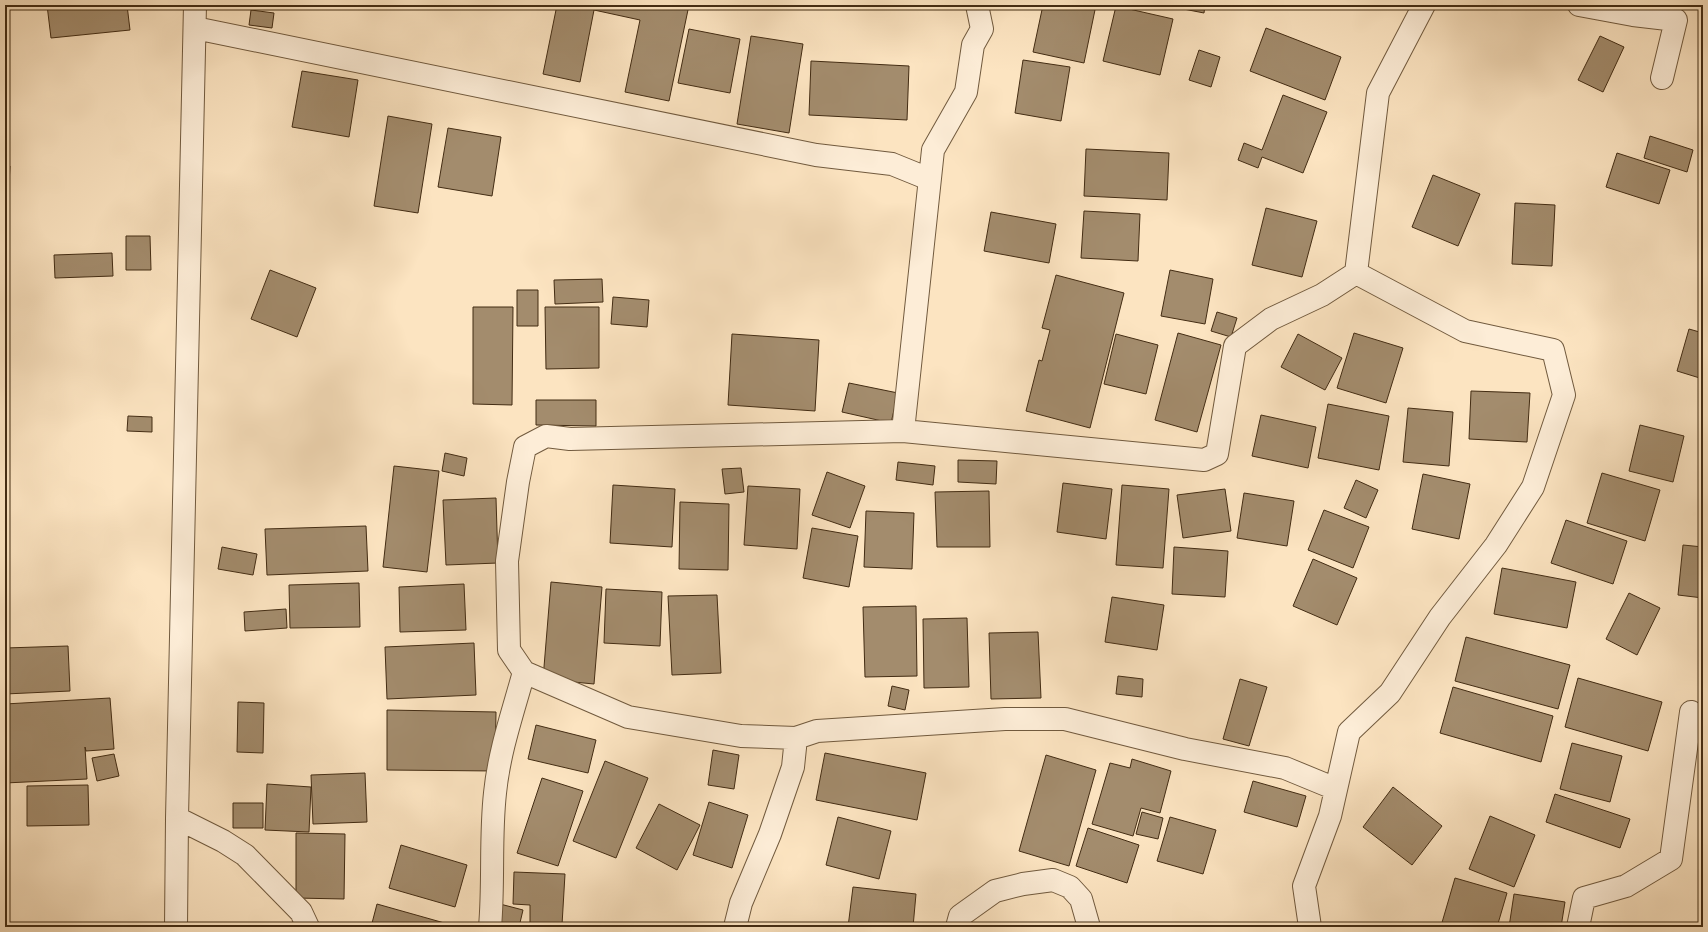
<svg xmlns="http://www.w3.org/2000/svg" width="1708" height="932" viewBox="0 0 1708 932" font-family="'IM FELL Double Pica',serif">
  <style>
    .building { fill: #a38c6d; stroke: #432c13 }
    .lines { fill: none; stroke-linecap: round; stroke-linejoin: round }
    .minor-casing { stroke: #715a3e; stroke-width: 24 }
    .minor { stroke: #fdedd7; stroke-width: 22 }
  </style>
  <rect width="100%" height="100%" fill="#fce4c1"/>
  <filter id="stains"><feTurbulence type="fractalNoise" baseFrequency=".005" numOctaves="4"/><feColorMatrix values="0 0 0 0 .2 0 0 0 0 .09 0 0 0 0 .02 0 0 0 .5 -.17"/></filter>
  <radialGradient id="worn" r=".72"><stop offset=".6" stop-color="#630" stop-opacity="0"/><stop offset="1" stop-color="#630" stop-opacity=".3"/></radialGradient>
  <path class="building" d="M 47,5 L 127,5 L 130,30 L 51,38 Z
    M 557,5 L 689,5 L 669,101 L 625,92 L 640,20 L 594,10 L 580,82 L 543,74 Z
    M 1043,5 L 1096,5 L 1084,63 L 1033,52 Z
    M 1163,5 L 1205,5 L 1204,13 Z
    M 1116,6 L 1173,19 L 1160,75 L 1103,61 Z
    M 251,10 L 274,13 L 272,28 L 249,25 Z
    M 1266,28 L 1341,57 L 1325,100 L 1250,71 Z
    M 689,29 L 740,39 L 730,93 L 678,83 Z
    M 751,36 L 803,44 L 789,133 L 737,124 Z
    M 1600,36 L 1624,47 L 1603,92 L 1578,80 Z
    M 1199,50 L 1220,57 L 1211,87 L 1189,80 Z
    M 1023,60 L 1070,67 L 1061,121 L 1015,113 Z
    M 811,61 L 909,66 L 907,120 L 809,115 Z
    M 302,71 L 358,80 L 349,137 L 292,127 Z
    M 1283,95 L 1327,112 L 1303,173 L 1262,157 L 1258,168 L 1238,160 L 1244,143 L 1262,150 Z
    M 388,116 L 432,124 L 418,213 L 374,206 Z
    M 448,128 L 501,137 L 492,196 L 438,187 Z
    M 1650,136 L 1693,150 L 1687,172 L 1644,158 Z
    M 1086,149 L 1169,153 L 1167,200 L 1084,196 Z
    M 1617,153 L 1670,170 L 1659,204 L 1606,187 Z
    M 5,166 L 10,166 L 8,203 L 5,203 Z
    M 1433,175 L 1480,194 L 1458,246 L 1412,227 Z
    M 1515,203 L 1555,205 L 1552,266 L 1512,264 Z
    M 1266,208 L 1317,221 L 1302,277 L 1252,265 Z
    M 1084,211 L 1140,214 L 1138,261 L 1081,258 Z
    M 991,212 L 1056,224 L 1049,263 L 984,251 Z
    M 126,236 L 150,236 L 151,270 L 126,270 Z
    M 112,253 L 113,276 L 55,278 L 54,255 Z
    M 270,270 L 316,288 L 297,337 L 251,319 Z
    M 1170,270 L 1213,279 L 1205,324 L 1161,316 Z
    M 1056,275 L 1124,293 L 1090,428 L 1026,411 L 1039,360 L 1042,361 L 1050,330 L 1042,328 Z
    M 602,279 L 603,302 L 555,304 L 554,280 Z
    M 517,290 L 538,290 L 538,326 L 517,326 Z
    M 613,297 L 649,300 L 647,327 L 611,324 Z
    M 473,307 L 513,307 L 512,405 L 473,404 Z
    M 545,307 L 599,307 L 599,368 L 546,369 Z
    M 1217,312 L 1237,318 L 1231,337 L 1211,331 Z
    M 1689,329 L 1703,333 L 1703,379 L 1677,371 Z
    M 1178,333 L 1221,345 L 1197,432 L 1155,420 Z
    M 1354,333 L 1403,348 L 1386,403 L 1337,388 Z
    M 732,334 L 819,340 L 815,411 L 728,405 Z
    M 1116,334 L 1158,345 L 1146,394 L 1104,384 Z
    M 1298,334 L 1342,358 L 1325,390 L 1281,367 Z
    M 849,383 L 898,393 L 891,423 L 842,412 Z
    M 1471,391 L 1530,393 L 1527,442 L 1469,439 Z
    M 536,400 L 596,400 L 596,426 L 536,425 Z
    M 1328,404 L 1389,416 L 1379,470 L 1318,458 Z
    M 1408,408 L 1453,412 L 1449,466 L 1403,462 Z
    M 1261,415 L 1316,427 L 1308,468 L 1252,456 Z
    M 128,416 L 152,417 L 152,432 L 127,431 Z
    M 1640,425 L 1684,436 L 1673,482 L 1629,471 Z
    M 445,453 L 467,458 L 464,476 L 442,471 Z
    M 958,460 L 997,461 L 996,484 L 958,482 Z
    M 898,462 L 935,466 L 933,485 L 896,480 Z
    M 394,466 L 439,471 L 427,572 L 383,567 Z
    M 741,468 L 744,492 L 725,494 L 722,469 Z
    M 827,472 L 865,486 L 850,528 L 812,515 Z
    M 1602,473 L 1660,490 L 1645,541 L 1587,523 Z
    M 1423,474 L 1470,484 L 1459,539 L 1412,529 Z
    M 1356,480 L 1378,490 L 1366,518 L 1344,508 Z
    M 1063,483 L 1112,489 L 1106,539 L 1057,532 Z
    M 613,485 L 675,489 L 672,547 L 610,543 Z
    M 1122,485 L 1169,489 L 1163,568 L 1116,565 Z
    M 748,486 L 800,489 L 797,549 L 744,545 Z
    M 1225,489 L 1231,531 L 1183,538 L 1177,495 Z
    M 989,491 L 990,547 L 937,547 L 935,492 Z
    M 1244,493 L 1294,501 L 1287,546 L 1237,538 Z
    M 496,498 L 498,563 L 446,565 L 443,500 Z
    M 680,502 L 729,504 L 728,570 L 679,569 Z
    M 1324,510 L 1369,527 L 1353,568 L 1308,550 Z
    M 866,511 L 914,513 L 912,569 L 864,567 Z
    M 1566,520 L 1627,541 L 1613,584 L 1551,563 Z
    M 366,526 L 368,571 L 267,575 L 265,529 Z
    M 812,528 L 858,536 L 849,587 L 803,578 Z
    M 1683,545 L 1703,547 L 1703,598 L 1678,595 Z
    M 222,547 L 257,554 L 253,575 L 218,569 Z
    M 1174,547 L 1228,551 L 1225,597 L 1172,594 Z
    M 1313,559 L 1357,578 L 1337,625 L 1293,606 Z
    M 1502,568 L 1576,582 L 1567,628 L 1494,614 Z
    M 551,582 L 602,587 L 594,684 L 543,679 Z
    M 359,583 L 360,627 L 290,628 L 289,585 Z
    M 464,584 L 466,630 L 400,632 L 399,587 Z
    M 606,589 L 662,592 L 660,646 L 604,643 Z
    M 1629,593 L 1660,608 L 1637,655 L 1606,639 Z
    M 717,595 L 721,673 L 672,675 L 668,596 Z
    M 1112,597 L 1164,605 L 1157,650 L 1105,642 Z
    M 916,606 L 917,676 L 865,677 L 863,607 Z
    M 286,609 L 287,628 L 245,631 L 244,612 Z
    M 967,618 L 969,687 L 924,688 L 923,619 Z
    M 1038,632 L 1041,698 L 991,699 L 989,633 Z
    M 1466,637 L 1570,665 L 1558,709 L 1455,681 Z
    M 474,643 L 476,695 L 387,699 L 385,647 Z
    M 68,646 L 70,691 L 5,694 L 5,648 Z
    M 1118,676 L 1143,679 L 1142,697 L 1116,694 Z
    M 1578,678 L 1662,702 L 1648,751 L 1565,727 Z
    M 1240,679 L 1267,687 L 1249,746 L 1223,739 Z
    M 892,686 L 909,690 L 905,710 L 888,706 Z
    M 1453,687 L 1553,716 L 1541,762 L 1440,733 Z
    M 110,698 L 114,749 L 86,751 L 85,747 L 87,779 L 5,783 L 5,704 Z
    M 238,702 L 264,703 L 263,753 L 237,752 Z
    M 387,710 L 496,712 L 495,771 L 387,770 Z
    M 536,725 L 596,740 L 588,773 L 528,759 Z
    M 1572,743 L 1622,756 L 1610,802 L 1560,789 Z
    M 713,750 L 739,755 L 734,789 L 708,785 Z
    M 825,753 L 926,773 L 917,820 L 816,800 Z
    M 114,754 L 119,776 L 97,781 L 92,758 Z
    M 1046,755 L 1096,770 L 1069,866 L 1019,851 Z
    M 1132,759 L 1171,771 L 1160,813 L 1141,808 L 1133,836 L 1092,824 L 1110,763 L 1130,768 Z
    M 605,761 L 648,778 L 616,858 L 573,841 Z
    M 365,773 L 367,822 L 313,824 L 311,775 Z
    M 542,778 L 583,791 L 558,866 L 517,853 Z
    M 1253,781 L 1306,796 L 1297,827 L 1244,812 Z
    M 267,784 L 311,787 L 309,832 L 265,830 Z
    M 88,785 L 89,825 L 27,826 L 27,786 Z
    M 1393,787 L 1442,826 L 1412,865 L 1363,827 Z
    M 1555,794 L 1630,819 L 1620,848 L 1546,822 Z
    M 709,802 L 748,815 L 732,868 L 693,855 Z
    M 233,803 L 263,803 L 263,828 L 233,828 Z
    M 659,804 L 700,825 L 677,870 L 636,848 Z
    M 1142,812 L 1163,818 L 1158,839 L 1136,834 Z
    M 1490,816 L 1535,835 L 1514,887 L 1469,869 Z
    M 838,817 L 891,831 L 879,879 L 826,865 Z
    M 1170,817 L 1216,830 L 1203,874 L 1157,861 Z
    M 1088,828 L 1139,845 L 1127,883 L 1076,866 Z
    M 296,833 L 345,834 L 344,899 L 296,898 Z
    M 401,845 L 467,865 L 455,907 L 389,888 Z
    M 514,872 L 565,874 L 562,925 L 530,923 L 530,905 L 513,904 Z
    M 1455,878 L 1507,893 L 1497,927 L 1441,926 Z
    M 853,887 L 916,894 L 913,927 L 848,927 Z
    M 1514,894 L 1565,902 L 1561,927 L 1509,927 Z
    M 377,904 L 448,924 L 447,927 L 371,927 Z
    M 500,904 L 523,910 L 519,927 L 506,927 L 495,924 Z"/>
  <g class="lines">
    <g class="minor-casing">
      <path id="minor" d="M 1579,5 L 1633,15 L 1676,20 L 1662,78
        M 195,28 L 816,155 L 892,164 L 929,179
        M 1356,273 L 1378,93 L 1424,5
        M 903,431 L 933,150 L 966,92 L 973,45 L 982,29 L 977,5
        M 1336,789 L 1285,768 L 1185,749 L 1065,719 L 1005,719 L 817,731 L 796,738 L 741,736 L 628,717 L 524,672 L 509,650 L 507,561 L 518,482 L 525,447 L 546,436 L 570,439 L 903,431 L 1204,460 L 1217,454 L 1235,346 L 1271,319 L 1322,295 L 1356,273
        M 177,818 L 223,841 L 245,855 L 301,912 L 308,927
        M 176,927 L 177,818 L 195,5
        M 490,927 C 494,882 490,838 495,793 C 499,752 513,712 524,672
        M 735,927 L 741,903 L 770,834 L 793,767 L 796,738
        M 957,927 L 960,916 L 995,891 L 1023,884 L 1053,880 L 1070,887 L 1081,899 L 1089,927
        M 1310,927 L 1304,886 L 1330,816 L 1349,732 L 1390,693 L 1440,617 L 1496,545 L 1533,487 L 1564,395 L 1553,350 L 1465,331 L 1356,273
        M 1578,927 L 1584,898 L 1626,886 L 1671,859 L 1691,712"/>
    </g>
    <use href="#minor" class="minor"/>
  </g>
  <rect width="1708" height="932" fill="none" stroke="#fce4c1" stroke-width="20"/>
  <rect x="6" y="6" width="1696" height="920" fill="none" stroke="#432c13" stroke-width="2"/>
  <rect x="10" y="10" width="1688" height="912" fill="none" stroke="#432c13"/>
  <rect width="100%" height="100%" filter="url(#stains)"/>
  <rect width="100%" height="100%" fill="url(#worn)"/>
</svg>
